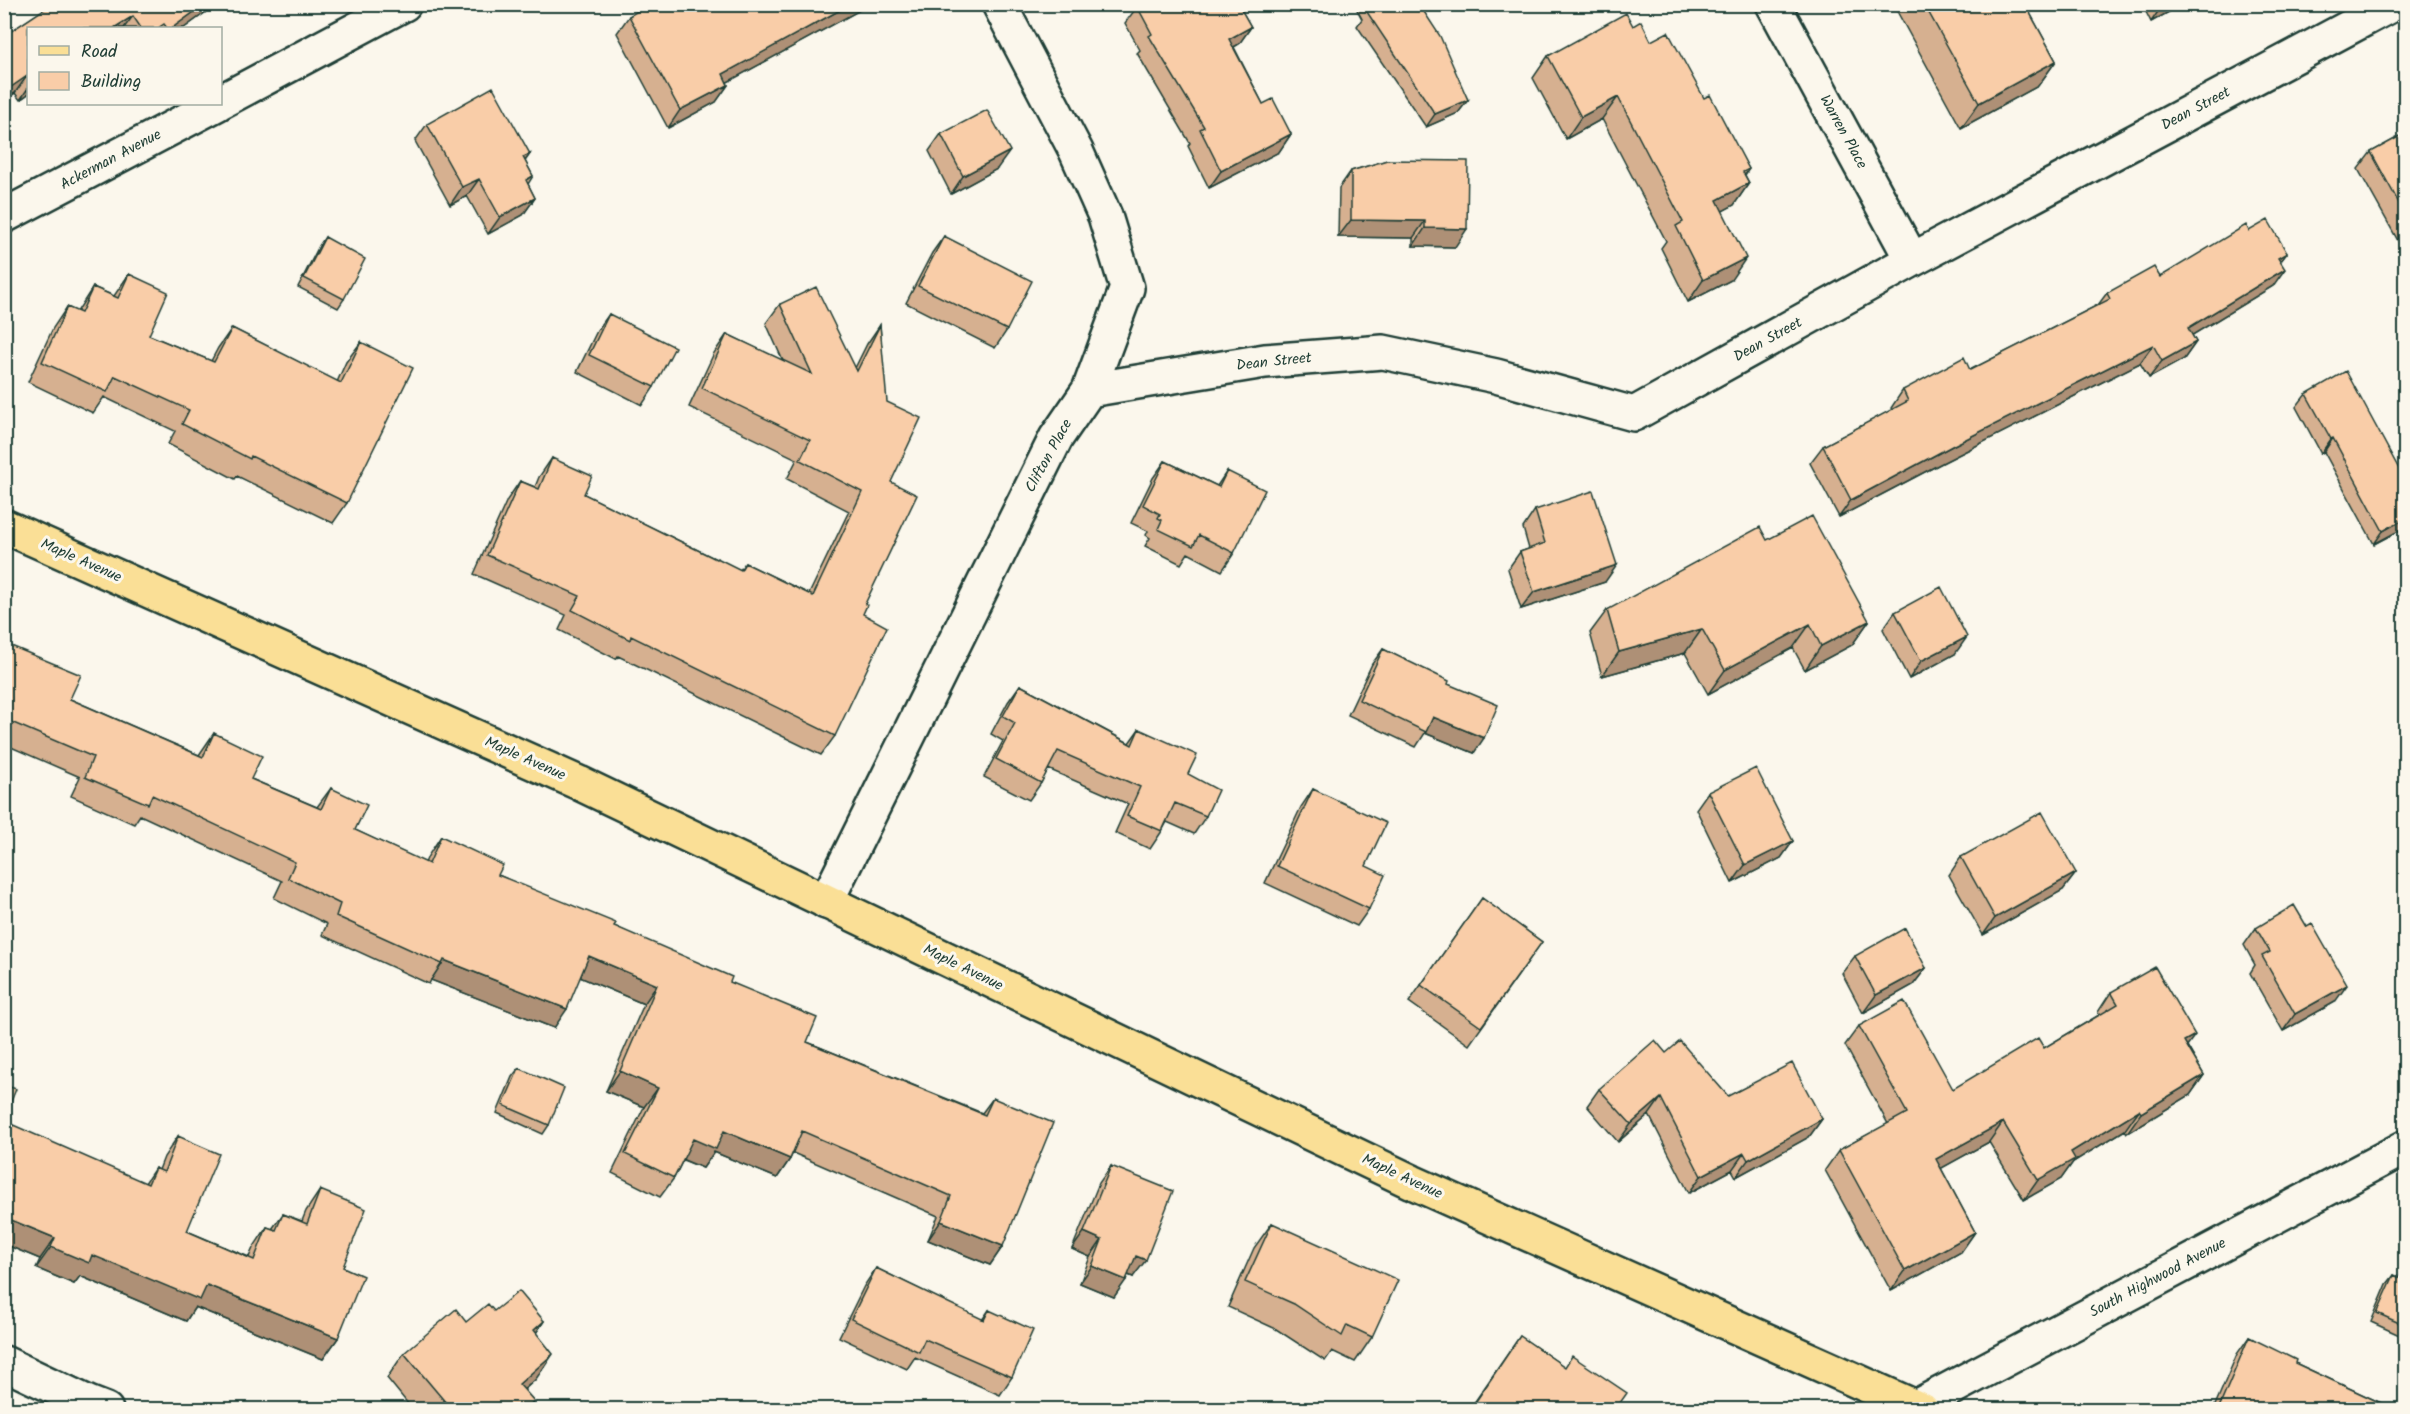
<svg xmlns="http://www.w3.org/2000/svg" width="2410" height="1414" viewBox="0 0 2410 1414" font-family="Kalam,sans-serif">
  <style>
    .lines { fill: none; stroke-linecap: round; stroke-linejoin: round }
    .minor-casing { stroke: #1f3d34; stroke-width: 38 }
    .tertiary-casing { stroke: #1f3d34; stroke-width: 38 }
    .primary-casing { stroke: #1f3d34; stroke-width: 38 }
    .minor { stroke: #fbf7ec; stroke-width: 33 }
    .tertiary { stroke: #fbf7ec; stroke-width: 33 }
    .primary { stroke: #fadf96; stroke-width: 33 }
    .wall { fill: #d6b090; stroke: #1f3d34; stroke-width: 1.5 }
    .shaded-wall { fill: #ae9076; stroke: #1f3d34; stroke-width: 1.5 }
    .building { fill: #f9cda8; stroke: #1f3d34; stroke-width: 1.5 }
    .labels { text-anchor: middle; dominant-baseline: central; stroke-width: 6; stroke-linejoin: round; paint-order: stroke }
    .street-label { font-size: 15px; fill: #1f3d34; stroke: #fbf7ec }
  </style>
  <rect width="100%" height="100%" fill="#fbf7ec"/>
  <filter id="ink" filterUnits="userSpaceOnUse"><feTurbulence type="fractalNoise" baseFrequency=".0167" numOctaves="2"/><feDisplacementMap in="SourceGraphic" scale="12" xChannelSelector="R" yChannelSelector="G"/><feConvolveMatrix kernelMatrix="1 2 1 2 8 2 1 2 1" color-interpolation-filters="sRGB"/></filter>
  <g filter="url(#ink)">
    <g class="lines">
      <g class="minor-casing">
        <path id="minor" d="M 1773,4 L 1912,260
          M 1089,390 L 1265,361 L 1383,352 L 1496,376 L 1634,414 L 1912,260 L 2393,4
          M 826,902 L 1056,438 L 1089,390 L 1127,288 L 1105,216 L 1076,151 L 999,4
          M 4,1363 L 88,1403 L 106,1410
          M 1910,1410 L 2406,1147"/>
      </g>
      <g class="tertiary-casing">
        <path id="tertiary" d="M 220,102 L 404,4
          M 4,216 L 217,104"/>
      </g>
      <g class="primary-casing">
        <path id="primary" d="M 4,526 L 579,783 L 1412,1182 L 1922,1410"/>
      </g>
      <use href="#minor" class="minor"/>
      <use href="#tertiary" class="tertiary"/>
      <use href="#primary" class="primary"/>
    </g>
    <path class="wall" d="M 52,4 L 217,4 L 184,28 L 28,28 L 28,94 L 20,100 L 15,93 L 4,100 L 4,36 Z
      M 650,4 L 864,4 L 860,10 L 727,82 L 728,85 L 716,102 L 668,128 L 617,33 L 629,16 Z
      M 1130,4 L 1238,4 L 1251,27 L 1239,44 L 1234,47 L 1263,104 L 1291,134 L 1279,152 L 1209,188 L 1188,146 L 1190,143 L 1137,53 L 1140,50 L 1125,23 L 1134,11 Z
      M 1354,4 L 1419,4 L 1468,100 L 1458,113 L 1426,127 L 1357,26 L 1362,19 Z
      M 1893,4 L 2025,4 L 2056,61 L 2038,86 L 1961,128 Z
      M 2142,4 L 2183,4 L 2151,22 Z
      M 1633,26 L 1651,41 L 1704,98 L 1749,169 L 1745,175 L 1749,183 L 1734,205 L 1722,211 L 1731,280 L 1688,302 L 1661,248 L 1666,241 L 1602,119 L 1566,139 L 1533,78 L 1548,56 Z
      M 427,124 L 530,154 L 525,161 L 533,176 L 528,184 L 535,198 L 523,215 L 488,234 L 467,196 L 450,205 L 415,141 Z
      M 2406,133 L 2406,255 L 2358,169 L 2371,152 Z
      M 941,134 L 997,169 L 951,194 L 929,151 Z
      M 1387,160 L 1455,247 L 1413,246 L 1413,238 L 1338,237 L 1339,188 L 1351,171 Z
      M 2249,231 L 2287,253 L 2280,262 L 2273,286 L 2192,335 L 2196,342 L 2184,359 L 2149,378 L 2140,363 L 1940,464 L 1839,517 L 1810,463 L 1823,446 L 1892,410 L 1891,408 L 1903,390 L 1970,370 L 2098,305 L 2107,293 L 2160,277 Z
      M 944,236 L 1007,330 L 995,348 L 906,303 L 932,253 Z
      M 325,237 L 344,299 L 338,308 L 298,287 L 319,246 Z
      M 129,274 L 149,335 L 211,361 L 218,348 L 232,328 L 337,382 L 346,362 L 361,342 L 347,503 L 333,523 L 237,476 L 235,479 L 168,444 L 175,431 L 104,397 L 93,413 L 28,382 L 53,328 L 67,307 L 77,312 L 93,287 L 114,296 Z
      M 780,304 L 855,368 L 867,344 L 880,325 L 891,482 L 865,604 L 835,736 L 821,755 L 618,656 L 616,659 L 559,630 L 566,615 L 474,574 L 507,500 L 520,481 L 535,487 L 539,477 L 552,458 L 584,494 L 716,559 L 740,570 L 745,563 L 809,594 L 849,511 L 787,479 L 797,459 L 689,407 L 714,353 L 727,334 L 783,361 L 766,323 Z
      M 609,314 L 654,387 L 642,405 L 577,372 L 597,331 Z
      M 2306,394 L 2406,482 L 2406,527 L 2374,544 L 2324,452 L 2321,453 L 2296,407 Z
      M 1165,461 L 1217,486 L 1227,471 L 1234,553 L 1222,571 L 1188,553 L 1181,564 L 1145,546 L 1150,538 L 1146,535 L 1148,531 L 1131,523 L 1153,478 Z
      M 1535,510 L 1605,582 L 1521,609 L 1508,569 L 1520,552 L 1529,549 L 1523,528 Z
      M 1767,540 L 1869,621 L 1852,645 L 1805,670 L 1793,648 L 1708,694 L 1685,653 L 1602,676 L 1590,633 L 1607,610 Z
      M 1895,612 L 1955,654 L 1909,679 L 1883,629 Z
      M 4,643 L 70,699 L 199,755 L 214,733 L 251,779 L 317,807 L 331,788 L 355,830 L 425,863 L 428,856 L 441,836 L 498,875 L 614,926 L 730,982 L 807,1042 L 982,1113 L 993,1098 L 1003,1246 L 990,1265 L 928,1240 L 938,1216 L 793,1153 L 790,1159 L 777,1178 L 714,1152 L 703,1168 L 683,1160 L 674,1178 L 660,1197 L 612,1173 L 644,1107 L 606,1091 L 644,1004 L 580,977 L 554,1028 L 431,980 L 429,984 L 322,935 L 327,924 L 274,898 L 282,881 L 140,815 L 134,824 L 71,796 L 80,777 L 4,744 Z
      M 1383,649 L 1448,684 L 1474,753 L 1425,733 L 1416,747 L 1348,715 L 1372,664 Z
      M 1020,685 L 1129,743 L 1139,729 L 1188,774 L 1206,816 L 1194,834 L 1167,822 L 1162,831 L 1150,849 L 1115,833 L 1128,804 L 1048,769 L 1041,783 L 1029,800 L 984,777 L 1003,741 L 991,734 L 1008,702 Z
      M 1313,789 L 1366,866 L 1369,909 L 1357,926 L 1265,883 L 1301,807 Z
      M 1708,792 L 1793,841 L 1781,858 L 1732,883 L 1696,809 Z
      M 1961,857 L 2076,873 L 2063,890 L 1983,935 L 1949,875 Z
      M 1482,898 L 1542,942 L 1469,1045 L 1409,1002 Z
      M 2256,928 L 2335,1002 L 2283,1031 L 2250,973 L 2255,965 L 2244,945 Z
      M 1855,956 L 1926,968 L 1913,985 L 1863,1013 L 1842,973 Z
      M 2111,992 L 2187,1046 L 2204,1075 L 2190,1095 L 2127,1133 L 2125,1130 L 2073,1162 L 2061,1179 L 2024,1200 L 1989,1142 L 1941,1168 L 1975,1232 L 1961,1252 L 1891,1291 L 1825,1170 L 1839,1150 L 1888,1124 L 1845,1045 L 1859,1026 L 1953,1089 L 2044,1048 L 2099,1015 L 2098,1012 Z
      M 1666,1053 L 1728,1096 L 1822,1119 L 1809,1137 L 1736,1177 L 1732,1170 L 1689,1193 L 1649,1115 L 1618,1142 L 1587,1106 L 1599,1089 Z
      M 519,1068 L 549,1125 L 543,1134 L 497,1113 L 512,1077 Z
      M 178,1136 L 187,1231 L 249,1257 L 253,1248 L 267,1227 L 272,1229 L 283,1214 L 302,1221 L 306,1211 L 320,1190 L 343,1267 L 338,1338 L 323,1359 L 195,1307 L 186,1321 L 80,1276 L 74,1284 L 36,1268 L 40,1259 L 4,1244 L 145,1183 L 155,1168 L 159,1170 L 164,1157 Z
      M 1111,1166 L 1133,1277 L 1128,1275 L 1114,1297 L 1080,1283 L 1090,1257 L 1072,1249 L 1099,1183 Z
      M 1272,1223 L 1372,1337 L 1355,1362 L 1332,1351 L 1325,1361 L 1276,1329 L 1228,1307 L 1254,1248 Z
      M 876,1268 L 982,1320 L 989,1310 L 1012,1377 L 1000,1395 L 915,1357 L 907,1369 L 839,1337 L 864,1286 Z
      M 2394,1275 L 2406,1281 L 2406,1338 L 2371,1322 L 2387,1284 Z
      M 494,1311 L 544,1321 L 536,1333 L 536,1379 L 524,1390 L 534,1401 L 528,1410 L 413,1410 L 387,1378 L 404,1353 L 466,1322 Z
      M 1520,1336 L 1565,1367 L 1615,1410 L 1469,1410 Z
      M 2249,1337 L 2295,1363 L 2396,1410 L 2213,1410 L 2237,1354 Z"/>
    <path class="shaded-wall" d="M 205,4 L 217,4 L 184,28 L 172,28 Z
      M 851,4 L 864,4 L 860,10 L 711,91 L 723,74 Z
      M 2163,4 L 2183,4 L 2151,22 Z
      M 133,16 L 124,28 L 114,28 Z
      M 1251,27 L 1239,44 L 1217,56 L 1229,39 Z
      M 2056,61 L 2038,86 L 1961,128 L 1979,103 Z
      M 27,76 L 15,93 L 4,100 L 4,96 L 11,87 Z
      M 728,85 L 716,102 L 668,128 L 680,110 Z
      M 28,88 L 28,94 L 20,100 Z
      M 1618,97 L 1602,119 L 1566,139 L 1581,117 Z
      M 1468,100 L 1458,113 L 1426,127 L 1435,114 Z
      M 1291,134 L 1279,152 L 1209,188 L 1221,171 Z
      M 1010,151 L 997,169 L 951,194 L 963,176 Z
      M 530,154 L 518,171 L 523,157 Z
      M 479,179 L 467,196 L 450,205 L 462,187 Z
      M 1749,183 L 1734,205 L 1702,222 L 1717,200 Z
      M 535,198 L 523,215 L 488,234 L 500,217 Z
      M 1351,220 L 1425,221 L 1413,238 L 1338,237 Z
      M 1425,228 L 1467,229 L 1455,247 L 1413,246 Z
      M 2287,253 L 2274,270 L 2278,258 Z
      M 1746,258 L 1731,280 L 1688,302 L 1703,280 Z
      M 2285,269 L 2273,286 L 2176,345 L 2188,328 Z
      M 2196,342 L 2184,359 L 2149,378 L 2162,361 Z
      M 2153,345 L 2140,363 L 1940,464 L 1839,517 L 1851,500 L 1952,446 Z
      M 2333,438 L 2324,452 L 2321,453 L 2331,439 Z
      M 2406,518 L 2406,527 L 2374,544 L 2383,531 Z
      M 1617,565 L 1605,582 L 1521,609 L 1534,592 Z
      M 1869,621 L 1852,645 L 1805,670 L 1821,646 Z
      M 1810,624 L 1793,648 L 1708,694 L 1725,670 Z
      M 1702,629 L 1685,653 L 1602,676 L 1619,652 Z
      M 1967,637 L 1955,654 L 1909,679 L 1921,661 Z
      M 1433,717 L 1484,738 L 1474,753 L 1425,733 Z
      M 1793,841 L 1781,858 L 1732,883 L 1745,865 Z
      M 2076,873 L 2063,890 L 1983,935 L 1995,918 Z
      M 589,956 L 657,985 L 644,1004 L 575,975 Z
      M 444,960 L 567,1009 L 554,1028 L 431,980 Z
      M 1926,968 L 1913,985 L 1863,1013 L 1876,995 Z
      M 2347,985 L 2335,1002 L 2283,1031 L 2295,1014 Z
      M 2195,1035 L 2181,1054 L 2184,1041 Z
      M 620,1071 L 658,1088 L 644,1107 L 606,1091 Z
      M 2204,1075 L 2190,1095 L 2127,1133 L 2141,1113 Z
      M 1661,1098 L 1649,1115 L 1618,1142 L 1631,1124 Z
      M 2139,1110 L 2125,1130 L 2073,1162 L 2061,1179 L 2024,1200 L 2038,1180 L 2071,1152 Z
      M 1822,1119 L 1809,1137 L 1736,1177 L 1748,1160 Z
      M 2003,1122 L 1989,1142 L 1922,1179 L 1936,1159 Z
      M 724,1131 L 790,1159 L 777,1178 L 714,1152 L 703,1168 L 679,1158 L 693,1139 Z
      M 1744,1153 L 1732,1170 L 1689,1193 L 1701,1176 Z
      M 4,1217 L 55,1238 L 40,1259 L 4,1244 Z
      M 941,1221 L 1003,1246 L 990,1265 L 928,1240 Z
      M 1084,1232 L 1102,1240 L 1090,1257 L 1072,1249 Z
      M 1975,1232 L 1961,1252 L 1891,1291 L 1905,1271 Z
      M 51,1247 L 92,1255 L 207,1285 L 338,1338 L 323,1359 L 195,1307 L 186,1321 L 80,1276 L 74,1284 L 36,1268 Z
      M 1136,1256 L 1146,1260 L 1133,1277 L 1124,1273 Z
      M 1092,1266 L 1126,1280 L 1114,1297 L 1080,1283 Z
      M 544,1321 L 527,1346 L 534,1330 Z
      M 553,1354 L 536,1379 L 501,1409 L 519,1384 Z"/>
    <path class="building" d="M 52,4 L 205,4 L 172,28 L 167,28 L 164,24 L 158,28 L 141,28 L 133,16 L 114,28 L 28,28 L 28,78 L 27,76 L 11,87 L 4,77 L 4,36 Z
      M 650,4 L 851,4 L 723,74 L 728,85 L 680,110 L 629,16 Z
      M 1140,4 L 1238,4 L 1251,27 L 1229,39 L 1263,104 L 1273,99 L 1291,134 L 1221,171 L 1200,129 L 1204,127 L 1149,36 L 1152,34 L 1137,6 Z
      M 1371,4 L 1419,4 L 1440,36 L 1468,100 L 1435,114 L 1367,12 L 1373,8 Z
      M 1924,4 L 2025,4 L 2056,61 L 1979,103 Z
      M 1626,13 L 1633,26 L 1641,21 L 1651,41 L 1668,32 L 1704,98 L 1710,95 L 1749,169 L 1743,172 L 1749,183 L 1717,200 L 1746,258 L 1703,280 L 1676,226 L 1683,222 L 1618,97 L 1581,117 L 1548,56 Z
      M 493,87 L 530,154 L 523,157 L 533,176 L 526,180 L 535,198 L 500,217 L 479,179 L 462,187 L 427,124 Z
      M 987,110 L 1010,151 L 963,176 L 941,134 Z
      M 2406,133 L 2406,216 L 2371,152 Z
      M 1387,160 L 1468,161 L 1467,229 L 1425,228 L 1425,221 L 1351,220 L 1351,171 Z
      M 2268,220 L 2287,253 L 2278,258 L 2285,269 L 2188,328 L 2196,342 L 2162,361 L 2153,345 L 1952,446 L 1851,500 L 1823,446 L 1908,401 L 1903,390 L 1964,357 L 1970,370 L 2110,299 L 2107,293 L 2154,267 L 2160,277 L 2246,225 L 2249,231 Z
      M 944,236 L 1032,281 L 1007,330 L 918,286 Z
      M 325,237 L 365,259 L 344,299 L 304,278 Z
      M 129,274 L 168,292 L 149,335 L 214,362 L 232,328 L 341,383 L 361,342 L 413,368 L 347,503 L 251,456 L 250,459 L 182,424 L 189,410 L 115,376 L 107,392 L 42,362 L 67,307 L 81,313 L 93,287 L 118,298 Z
      M 816,287 L 857,371 L 880,325 L 887,402 L 921,418 L 891,482 L 917,495 L 865,604 L 867,605 L 863,614 L 887,627 L 835,736 L 631,636 L 630,640 L 572,610 L 580,596 L 487,555 L 520,481 L 539,489 L 552,458 L 592,476 L 584,494 L 716,559 L 717,558 L 741,570 L 745,563 L 813,596 L 862,492 L 800,460 L 810,440 L 702,388 L 727,334 L 812,374 L 780,304 Z
      M 609,314 L 675,347 L 654,387 L 589,355 Z
      M 2346,371 L 2406,482 L 2406,518 L 2383,531 L 2333,438 L 2331,439 L 2306,394 Z
      M 1165,461 L 1219,487 L 1227,471 L 1265,490 L 1234,553 L 1199,535 L 1193,546 L 1158,529 L 1162,520 L 1158,518 L 1160,514 L 1143,505 Z
      M 1593,491 L 1617,565 L 1534,592 L 1520,552 L 1545,543 L 1535,510 Z
      M 1812,516 L 1869,621 L 1821,646 L 1810,624 L 1725,670 L 1702,629 L 1619,652 L 1607,610 L 1760,527 L 1767,540 Z
      M 1941,587 L 1967,637 L 1921,661 L 1895,612 Z
      M 4,643 L 81,675 L 70,699 L 203,757 L 214,733 L 262,756 L 251,779 L 321,809 L 331,788 L 367,805 L 355,830 L 429,864 L 441,836 L 503,865 L 498,875 L 616,923 L 614,926 L 732,977 L 730,982 L 817,1018 L 807,1042 L 985,1115 L 993,1098 L 1053,1123 L 1003,1246 L 941,1221 L 951,1196 L 802,1131 L 790,1159 L 724,1131 L 716,1149 L 693,1139 L 674,1178 L 625,1154 L 658,1088 L 620,1071 L 657,985 L 589,956 L 567,1009 L 444,960 L 442,964 L 336,916 L 340,904 L 288,878 L 295,862 L 152,795 L 148,804 L 85,777 L 93,757 L 4,719 Z
      M 1383,649 L 1449,681 L 1448,684 L 1498,705 L 1484,738 L 1433,717 L 1426,732 L 1359,700 Z
      M 1020,685 L 1132,745 L 1139,729 L 1197,755 L 1188,774 L 1218,790 L 1206,816 L 1175,803 L 1162,831 L 1127,816 L 1140,787 L 1058,751 L 1041,783 L 996,759 L 1015,723 L 1003,716 Z
      M 1756,768 L 1793,841 L 1745,865 L 1708,792 Z
      M 1313,789 L 1386,823 L 1366,866 L 1385,875 L 1369,909 L 1277,866 Z
      M 2042,812 L 2076,873 L 1995,918 L 1961,857 Z
      M 1482,898 L 1542,942 L 1481,1027 L 1421,985 Z
      M 2294,905 L 2307,927 L 2312,924 L 2347,985 L 2295,1014 L 2262,956 L 2270,952 L 2256,928 Z
      M 1905,928 L 1926,968 L 1876,995 L 1855,956 Z
      M 2155,967 L 2195,1035 L 2184,1041 L 2204,1075 L 2141,1113 L 2139,1110 L 2071,1152 L 2075,1159 L 2038,1180 L 2003,1122 L 1936,1159 L 1975,1232 L 1905,1271 L 1839,1150 L 1907,1113 L 1859,1026 L 1904,1001 L 1953,1089 L 2038,1038 L 2044,1048 L 2118,1004 L 2111,992 Z
      M 1655,1040 L 1666,1053 L 1680,1041 L 1728,1096 L 1792,1063 L 1822,1119 L 1748,1160 L 1744,1153 L 1701,1176 L 1661,1098 L 1631,1124 L 1599,1089 Z
      M 519,1068 L 564,1088 L 549,1125 L 503,1105 Z
      M 4,1085 L 16,1089 L 4,1119 Z
      M 4,1121 L 148,1184 L 155,1168 L 164,1172 L 178,1136 L 219,1154 L 187,1231 L 254,1260 L 267,1227 L 276,1230 L 283,1214 L 307,1224 L 320,1190 L 366,1209 L 343,1267 L 363,1276 L 338,1338 L 207,1285 L 200,1300 L 92,1255 L 89,1263 L 51,1247 L 55,1238 L 4,1217 Z
      M 1111,1166 L 1173,1191 L 1146,1260 L 1136,1256 L 1126,1280 L 1092,1266 L 1102,1240 L 1084,1232 Z
      M 1272,1223 L 1398,1280 L 1372,1337 L 1347,1325 L 1342,1336 L 1294,1304 L 1245,1282 Z
      M 876,1268 L 984,1320 L 989,1310 L 1033,1330 L 1012,1377 L 925,1339 L 919,1352 L 851,1319 Z
      M 2394,1275 L 2406,1281 L 2406,1326 L 2377,1313 Z
      M 519,1291 L 544,1321 L 534,1330 L 553,1354 L 519,1384 L 534,1401 L 524,1410 L 452,1410 L 404,1353 L 456,1309 L 466,1322 L 488,1304 L 494,1311 Z
      M 1520,1336 L 1565,1367 L 1572,1356 L 1627,1393 L 1615,1410 L 1470,1410 Z
      M 2249,1337 L 2296,1360 L 2295,1363 L 2396,1410 L 2218,1410 Z"/>
  </g>
  <g class="labels">
    <g class="street-label">
      <text transform="translate(2196 109) rotate(-28)">Dean Street</text>
      <text transform="translate(1843 132) rotate(61)">Warren Place</text>
      <text transform="translate(111 160) rotate(-28)">Ackerman Avenue</text>
      <text transform="translate(1768 340) rotate(-29)">Dean Street</text>
      <text transform="translate(1274 362) rotate(-6)">Dean Street</text>
      <text transform="translate(1049 456) rotate(-61)">Clifton Place</text>
      <text transform="translate(81 561) rotate(24)">Maple Avenue</text>
      <text transform="translate(525 759) rotate(24)">Maple Avenue</text>
      <text transform="translate(963 968) rotate(26)">Maple Avenue</text>
      <text transform="translate(1402 1177) rotate(25)">Maple Avenue</text>
      <text transform="translate(2158 1278) rotate(-28)">South Highwood Avenue</text>
    </g>
  </g>
  <rect width="2410" height="1414" fill="none" stroke="#fbf7ec" stroke-width="24"/>
  <rect x="12" y="12" width="2386" height="1390" fill="none" stroke="#1f3d34" stroke-width="2" filter="url(#ink)"/>
  <rect x="27" y="27" width="195" height="78" fill="#fbf7ec" stroke="#a3ada2" stroke-width="1.5"/>
  <rect x="39" y="46" width="30" height="9" fill="#fadf96" stroke="#a3ada2" stroke-width="1.5"/>
  <text x="81" y="57" font-size="18" fill="#1f3d34">Road</text>
  <rect x="39" y="72" width="30" height="18" fill="#f9cda8" stroke="#a3ada2" stroke-width="1.5"/>
  <text x="81" y="87" font-size="18" fill="#1f3d34">Building</text>
</svg>
